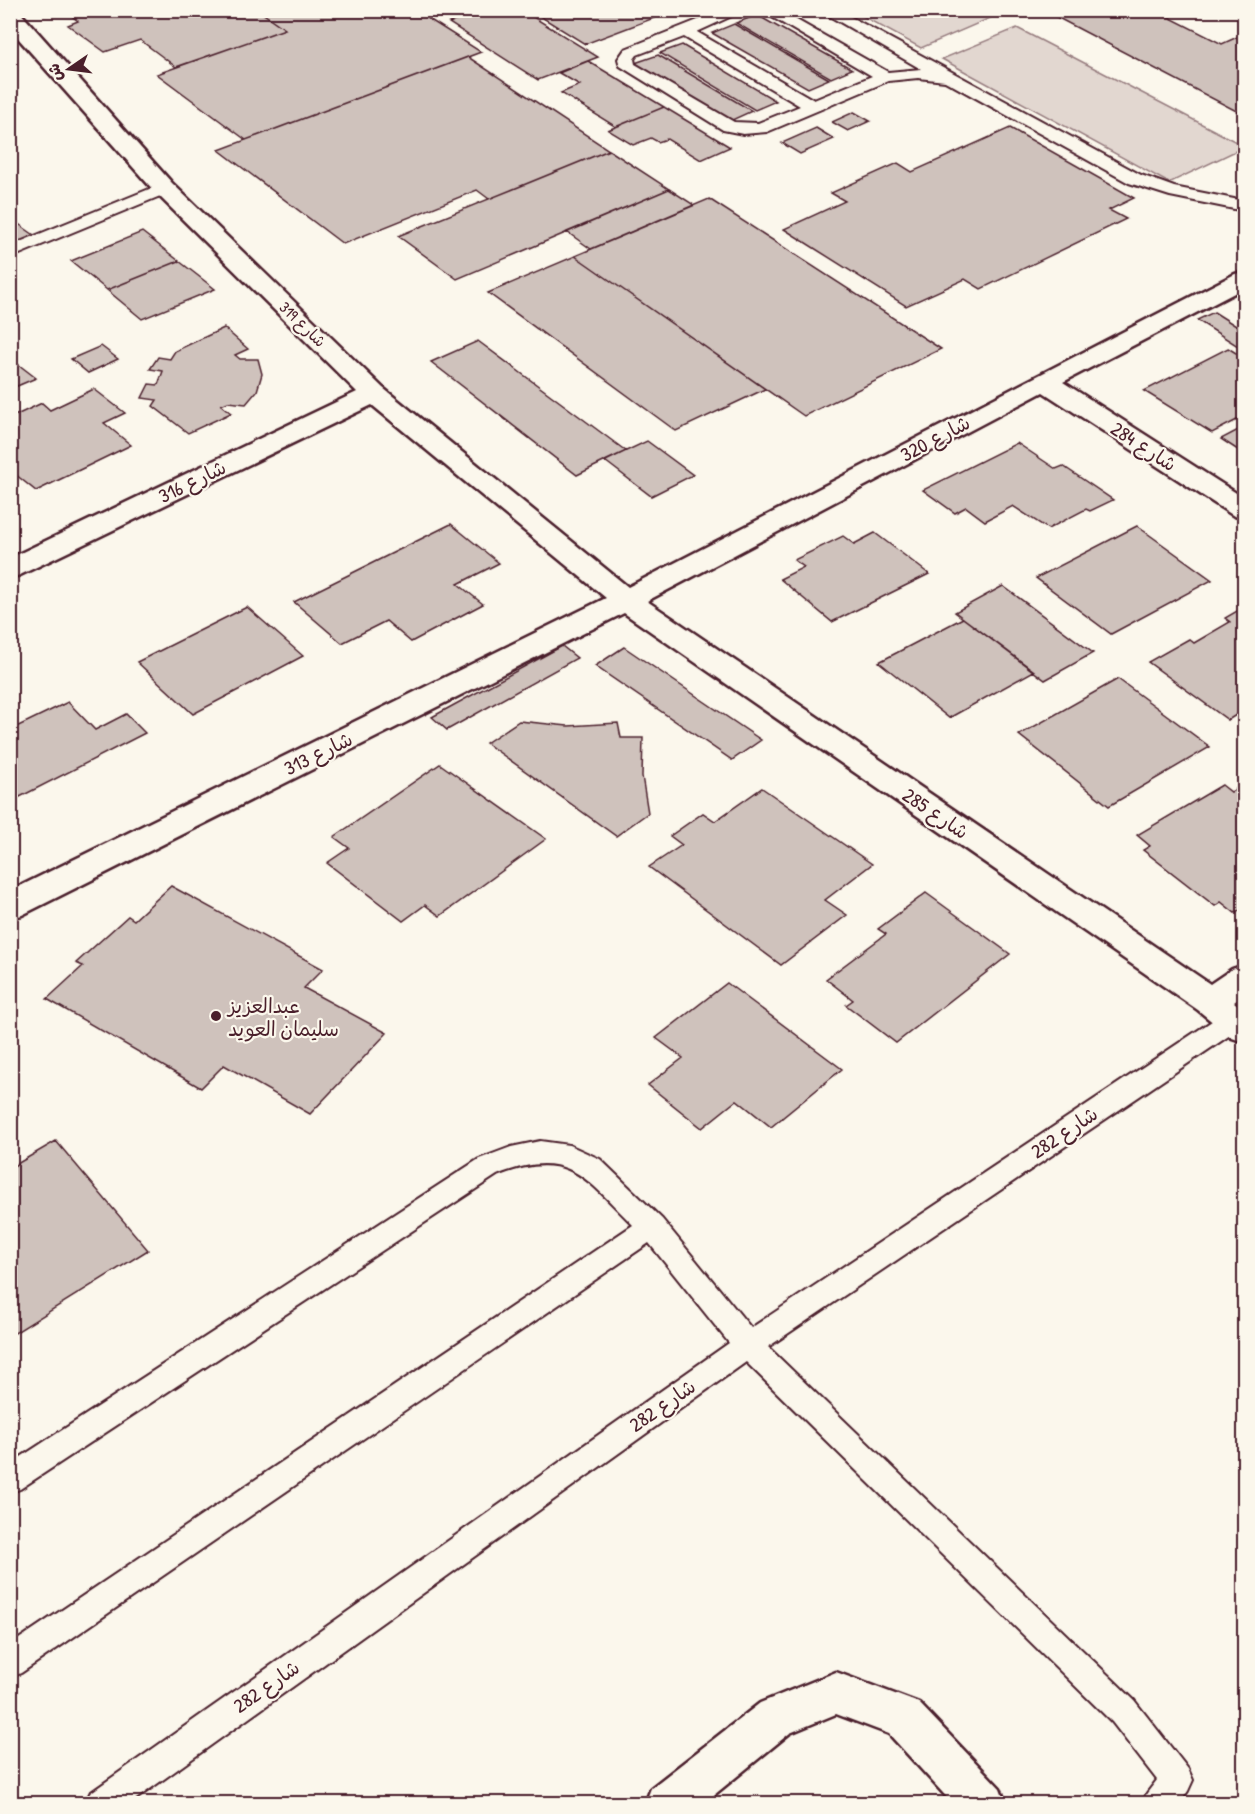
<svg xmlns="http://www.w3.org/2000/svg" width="1255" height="1814" viewBox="0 0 1255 1814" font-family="'Patrick Hand','Playpen Sans Arabic',sans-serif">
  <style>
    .green { fill: #e2d7d0; stroke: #967b7e; stroke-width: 1.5 }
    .building { fill: #cfc2bc; stroke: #4a1f2b; stroke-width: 1.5 }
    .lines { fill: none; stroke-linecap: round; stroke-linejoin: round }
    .lane-casing { stroke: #4a1f2b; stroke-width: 4 }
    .street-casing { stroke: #4a1f2b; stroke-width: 5 }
    .lane { fill: #fbf7ec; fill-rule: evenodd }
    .street { fill: #fbf7ec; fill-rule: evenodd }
    .poi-dot { fill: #4a1f2b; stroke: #fbf7ec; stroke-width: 2 }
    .labels { text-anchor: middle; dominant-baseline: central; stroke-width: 4.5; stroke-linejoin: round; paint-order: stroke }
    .far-street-label { font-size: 16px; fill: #4a1f2b; stroke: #fbf7ec }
    .street-label { font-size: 20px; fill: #4a1f2b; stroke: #fbf7ec }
    .poi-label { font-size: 20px; fill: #4a1f2b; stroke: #fbf7ec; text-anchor: start }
  </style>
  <rect width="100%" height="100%" fill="#fbf7ec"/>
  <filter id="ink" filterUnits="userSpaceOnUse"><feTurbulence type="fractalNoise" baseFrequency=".0167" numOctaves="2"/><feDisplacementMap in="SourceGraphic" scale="12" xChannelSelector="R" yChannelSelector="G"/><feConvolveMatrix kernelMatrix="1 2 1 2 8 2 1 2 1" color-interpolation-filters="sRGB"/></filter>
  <g filter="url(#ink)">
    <path class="green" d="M 984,10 L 995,16 L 921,48 L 853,11 Z
      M 1017,28 L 1244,146 L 1244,147 L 1169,183 L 942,59 Z"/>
    <path class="building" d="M 64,10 L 258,10 L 285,29 L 176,67 L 140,40 L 105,52 L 68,25 L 78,21 Z
      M 258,10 L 430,10 L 421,14 L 481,52 L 246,140 L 157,74 L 285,29 Z
      M 483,10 L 522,10 L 598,57 L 538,80 L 449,23 Z
      M 530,10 L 675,10 L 585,44 Z
      M 1043,10 L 1155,10 L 1222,44 L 1244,34 L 1244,115 Z
      M 757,15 L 852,69 L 831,78 L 736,23 Z
      M 734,24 L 829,79 L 808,88 L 712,33 Z
      M 682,45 L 776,101 L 755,110 L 660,53 Z
      M 658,55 L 752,111 L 730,121 L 635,63 Z
      M 468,57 L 609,150 L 489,199 L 477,190 L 343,244 L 219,150 Z
      M 588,61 L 664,107 L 616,127 L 561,93 L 580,85 L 559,73 Z
      M 664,107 L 730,147 L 701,160 L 667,139 L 658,142 L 651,138 L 633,145 L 608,130 Z
      M 854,112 L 870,121 L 848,131 L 832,122 Z
      M 816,128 L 834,139 L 800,154 L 782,143 Z
      M 1010,128 L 1134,198 L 1109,210 L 1126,219 L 981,289 L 965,279 L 906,306 L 784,229 L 845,201 L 831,193 L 898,163 L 912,172 Z
      M 609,150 L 669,189 L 457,279 L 398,236 Z
      M 669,189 L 694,205 L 591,249 L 567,232 Z
      M 709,199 L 941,349 L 804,416 L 575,256 Z
      M 10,218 L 37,237 L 10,248 Z
      M 142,232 L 179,261 L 107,290 L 71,261 Z
      M 575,256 L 765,389 L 676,431 L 488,293 Z
      M 179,261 L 215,289 L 142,319 L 107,290 Z
      M 1214,312 L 1244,331 L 1244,350 L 1197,320 Z
      M 224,328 L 248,349 L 235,355 L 240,359 L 258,359 L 262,374 L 257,391 L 246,404 L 228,402 L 221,405 L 231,413 L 188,433 L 153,406 L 157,400 L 142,398 L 149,384 L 158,385 L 163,371 L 150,369 L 158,357 L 170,359 L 175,351 Z
      M 478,341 L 626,451 L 577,475 L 431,362 Z
      M 101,346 L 118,359 L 88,373 L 71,359 Z
      M 1228,348 L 1244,358 L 1244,425 L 1237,420 L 1212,433 L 1144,391 Z
      M 10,358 L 36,378 L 10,389 Z
      M 94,389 L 125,413 L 104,423 L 131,445 L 36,491 L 10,470 L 10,418 L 42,403 L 50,410 Z
      M 1244,427 L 1244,454 L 1221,439 Z
      M 647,441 L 693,475 L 651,496 L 605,461 Z
      M 1017,443 L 1056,469 L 1063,466 L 1113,500 L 1090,511 L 1086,509 L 1048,529 L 1013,506 L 985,521 L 966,507 L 955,513 L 923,490 Z
      M 451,524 L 499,563 L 458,584 L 483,604 L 411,642 L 386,621 L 342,643 L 294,602 Z
      M 1137,526 L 1212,580 L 1111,634 L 1036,578 Z
      M 875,533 L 929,574 L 832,622 L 780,579 L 804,567 L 794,560 L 843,536 L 854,544 Z
      M 1003,586 L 1093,653 L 1045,680 L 955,612 Z
      M 247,607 L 303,656 L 193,714 L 137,662 Z
      M 1244,607 L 1244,710 L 1228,720 L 1148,662 L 1189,639 L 1194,643 L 1230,622 L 1225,618 Z
      M 963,618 L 1034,671 L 949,718 L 879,662 Z
      M 562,646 L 577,658 L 447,730 L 432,717 Z
      M 624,647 L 761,740 L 732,760 L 595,666 Z
      M 1118,679 L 1210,747 L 1109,806 L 1019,735 Z
      M 68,702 L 95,730 L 126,714 L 145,733 L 10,802 L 10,730 Z
      M 519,721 L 568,726 L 618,723 L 621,738 L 643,738 L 642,776 L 648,813 L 616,836 L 486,743 Z
      M 440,764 L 546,839 L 440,916 L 425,905 L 403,921 L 327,863 L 349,848 L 334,837 Z
      M 1222,785 L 1231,792 L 1236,789 L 1244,796 L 1241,800 L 1244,803 L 1244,908 L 1235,913 L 1221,902 L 1215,906 L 1143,850 L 1150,846 L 1137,835 Z
      M 762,788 L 872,864 L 825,900 L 847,915 L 781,965 L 649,867 L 682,845 L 670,836 L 703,813 L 715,821 Z
      M 171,886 L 323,969 L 304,988 L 387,1033 L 310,1114 L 224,1065 L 201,1088 L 47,999 L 83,966 L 76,963 L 128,916 L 134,920 Z
      M 926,893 L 1010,954 L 896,1043 L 846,1005 L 853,1000 L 826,979 L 886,934 L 878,929 Z
      M 727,983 L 842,1069 L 771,1127 L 737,1100 L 702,1128 L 648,1085 L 683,1058 L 656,1038 Z
      M 56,1141 L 148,1250 L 10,1336 L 10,1168 Z"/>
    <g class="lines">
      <g class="lane-casing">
        <path id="lane" d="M 723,10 L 745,10 L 697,32 L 814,100 L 872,76 L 760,10 L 779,10 L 888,72 L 921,69 L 819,10 L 838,10 L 1141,175 L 1174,187 L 1244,201 L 1244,211 L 1170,196 L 1129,183 L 945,81 L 918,78 L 888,81 L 767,132 L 743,134 L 723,130 L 620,66 L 618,59 L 625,49 ZM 684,37 L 800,106 L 758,123 L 734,122 L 635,64 L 634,59 L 637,55 Z
          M 164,183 L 170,184 L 173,188 L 170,192 L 10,258 L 10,246 Z
          M 1233,1010 L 1242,1013 L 1244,1018 L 1242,1027 L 768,1347 L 1134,1700 L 1188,1769 L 1193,1780 L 1188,1791 L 1179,1804 L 1142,1804 L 1147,1793 L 1157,1780 L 1112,1722 L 746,1362 L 129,1804 L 85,1804 L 90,1793 L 729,1343 L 649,1243 L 21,1673 L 10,1678 L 10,1645 L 633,1225 C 586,1179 569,1146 497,1175 L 20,1489 L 10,1493 L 10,1464 L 479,1159 L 511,1147 L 540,1141 L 569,1145 L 600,1159 L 662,1219 L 751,1328 L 1224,1013 Z"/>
      </g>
      <g class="street-casing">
        <path id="street" d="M 10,10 L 18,10 L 172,183 L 383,388 L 628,587 L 1235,274 L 1244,272 L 1244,288 L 1063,382 L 1244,498 L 1244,518 L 1234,516 L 1043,392 L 647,601 L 1210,984 L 1232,969 L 1244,965 L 1244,995 L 1234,1002 L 1244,1010 L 1244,1042 L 1232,1038 L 1198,1010 L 624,613 L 22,915 L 10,918 L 10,891 L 606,598 L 372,405 L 20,575 L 10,578 L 10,558 L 357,392 L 156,193 L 10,29 Z
          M 836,1672 L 919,1703 L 1000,1788 L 1006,1804 L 953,1804 L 889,1734 L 836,1714 L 790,1733 L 703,1804 L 645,1804 L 651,1788 L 760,1703 Z"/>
      </g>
      <use href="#lane" class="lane"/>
      <use href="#street" class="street"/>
    </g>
  </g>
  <circle class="poi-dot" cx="216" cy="1016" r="6"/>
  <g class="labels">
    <g class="far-street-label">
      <text transform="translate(303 324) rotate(44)">شارع 319</text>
    </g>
    <g class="street-label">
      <text transform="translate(935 438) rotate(-28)">شارع 320</text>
      <text transform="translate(1144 446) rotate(33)">شارع 284</text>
      <text transform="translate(192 481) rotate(-26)">شارع 316</text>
      <text transform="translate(318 753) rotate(-26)">شارع 313</text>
      <text transform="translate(936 813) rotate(34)">شارع 285</text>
      <text transform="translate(1064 1132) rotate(-34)">شارع 282</text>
      <text transform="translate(662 1405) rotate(-35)">شارع 282</text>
      <text transform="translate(266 1686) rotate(-35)">شارع 282</text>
    </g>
    <g class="poi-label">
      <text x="228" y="1005">عبدالعزيز<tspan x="228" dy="23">سليمان العويد</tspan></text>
    </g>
  </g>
  <rect width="1255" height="1814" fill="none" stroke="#fbf7ec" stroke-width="36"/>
  <rect x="18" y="18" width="1219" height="1778" fill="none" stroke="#4a1f2b" stroke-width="2" filter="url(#ink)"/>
  <g transform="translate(69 69) rotate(256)" stroke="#fbf7ec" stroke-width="4.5" paint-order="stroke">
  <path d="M0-4.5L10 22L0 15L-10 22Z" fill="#4a1f2b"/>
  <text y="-9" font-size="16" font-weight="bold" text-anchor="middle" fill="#4a1f2b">ش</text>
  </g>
</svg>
